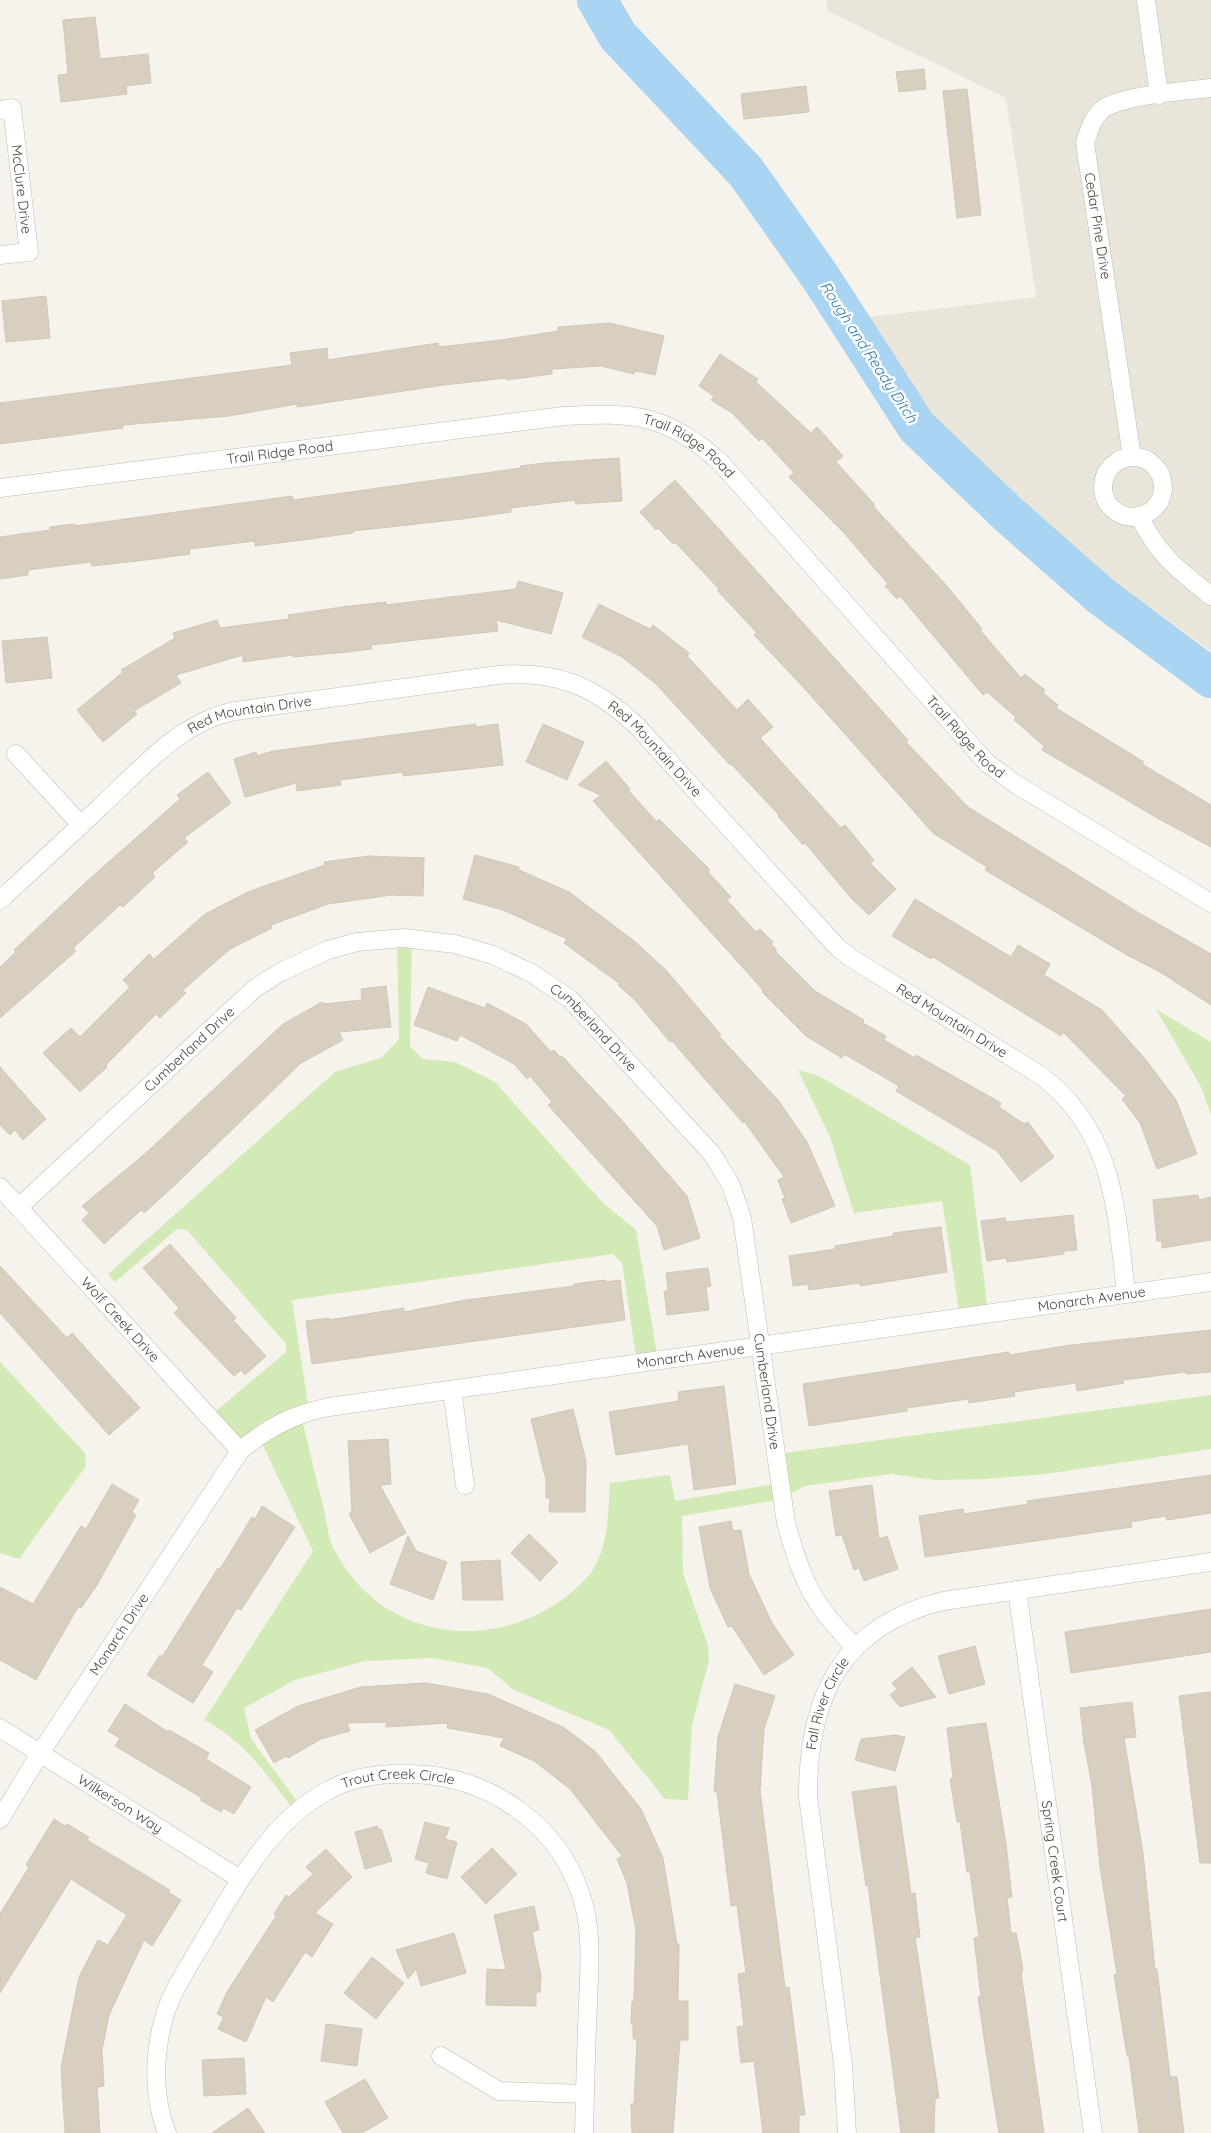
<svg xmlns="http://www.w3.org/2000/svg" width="1211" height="2133" viewBox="0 0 1211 2133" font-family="Quicksand,sans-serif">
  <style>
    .residential { fill: #eae5da }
    .green { fill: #d2eab5 }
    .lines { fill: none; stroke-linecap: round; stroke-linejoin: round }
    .river { stroke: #a9d4f2; stroke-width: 40 }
    .building { fill: #d8cfc1; stroke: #d3c7b4 }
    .minor-casing { stroke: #c2bbae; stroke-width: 19 }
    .minor { stroke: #fff; stroke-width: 18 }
    .labels { text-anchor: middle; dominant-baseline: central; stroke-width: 5; stroke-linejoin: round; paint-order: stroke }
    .street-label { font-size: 14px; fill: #4b4439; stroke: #fff }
    .water-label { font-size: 15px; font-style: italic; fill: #2e7ab2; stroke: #fff }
  </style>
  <rect width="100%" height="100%" fill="#f6f3ec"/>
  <path class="residential" d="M 826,0 L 1211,0 L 1211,651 L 1113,581 L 927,415 L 861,318 L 1036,297 L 1006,98 L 828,11 Z"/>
  <path class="green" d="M 397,938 L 412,938 L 410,1047 L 423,1059 L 455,1062 L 495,1082 L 603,1203 L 636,1230 L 658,1360 L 637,1363 L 622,1263 L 613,1254 L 292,1300 L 309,1411 L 301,1414 C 308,1445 315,1475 323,1506 C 326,1517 327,1529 330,1540 C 335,1554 348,1573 358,1584 C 407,1638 488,1645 549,1608 C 565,1599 581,1586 592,1571 C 609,1545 608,1513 610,1483 L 670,1475 L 675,1501 L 780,1483 L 777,1454 L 1211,1395 L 1211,1449 L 1046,1474 L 987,1479 L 935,1480 L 891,1474 L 804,1486 L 783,1499 L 682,1516 L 683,1573 L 708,1646 L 709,1660 L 692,1725 L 688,1800 L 665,1799 L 609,1730 L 512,1689 L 488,1668 L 432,1658 L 365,1661 L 295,1680 L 244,1708 L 251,1739 L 302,1808 L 296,1813 C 268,1776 246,1742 204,1720 L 313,1551 L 259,1437 L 240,1451 L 209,1417 L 286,1352 L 286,1344 L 187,1230 L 177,1229 L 115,1282 L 108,1274 L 335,1072 L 381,1058 L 399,1039 Z
    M 1156,1009 L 1211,1042 L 1211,1115 L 1201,1087 Z
    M 798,1070 L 819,1076 L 970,1165 L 988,1312 L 960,1316 L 942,1201 L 854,1213 L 830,1137 Z
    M 0,1362 L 85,1453 L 86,1466 L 19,1559 L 0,1553 Z"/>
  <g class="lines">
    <path class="river" d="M 597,0 L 618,36 L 746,172 L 821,278 L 917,427 L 1007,513 L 1101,596 L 1211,678"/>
  </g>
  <path class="building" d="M 95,17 L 100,59 L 148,54 L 151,83 L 126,86 L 127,94 L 61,102 L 58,75 L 68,74 L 63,20 Z
    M 924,69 L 926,89 L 899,92 L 896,72 Z
    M 806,86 L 809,112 L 744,119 L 741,94 Z
    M 967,89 L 981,215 L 957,218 L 943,91 Z
    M 46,296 L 50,338 L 6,342 L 2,301 Z
    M 610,323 L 664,336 L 655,375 L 635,371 L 634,374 L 601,366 L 552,369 L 552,374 L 507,380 L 506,378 L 444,385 L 297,407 L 297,404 L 229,416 L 123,425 L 123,428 L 0,444 L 0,403 L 292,365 L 290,353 L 327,348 L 328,360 L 438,343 L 439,347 L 501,340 L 558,331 L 558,327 Z
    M 720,354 L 758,379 L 756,382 L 811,433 L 817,427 L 843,456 L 836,462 L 875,505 L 873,506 L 947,586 L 982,629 L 980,630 L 1021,678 L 1025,674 L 1045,690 L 1043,693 L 1058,705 L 1056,708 L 1144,762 L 1142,764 L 1211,805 L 1211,847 L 1159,819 L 1042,750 L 1044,746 L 1014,720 L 1016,717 L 987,692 L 983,695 L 900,596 L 897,599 L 885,586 L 888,584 L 844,533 L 789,477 L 794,473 L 762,438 L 759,441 L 732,413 L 711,400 L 714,396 L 699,386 Z
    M 619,458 L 622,501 L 576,504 L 575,500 L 511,508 L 511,512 L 462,519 L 353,531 L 353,533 L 310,539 L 255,546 L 255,541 L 189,549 L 190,554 L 146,560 L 92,566 L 91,562 L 28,570 L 28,575 L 0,579 L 0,537 L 50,530 L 50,527 L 75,524 L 75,526 L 292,496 L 293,500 L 521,468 L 520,466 L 545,463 Z
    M 675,480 L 908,740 L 906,742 L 968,807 L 1139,913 L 1211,954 L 1211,1005 L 1160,972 L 1127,955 L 985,870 L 987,867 L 933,833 L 804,688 L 754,635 L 757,633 L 717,590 L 719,589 L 675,542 L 673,544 L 658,528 L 656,530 L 640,512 Z
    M 518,581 L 563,593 L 551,634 L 496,620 L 498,631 L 371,645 L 372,649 L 347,652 L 293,657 L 293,655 L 243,662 L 243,655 L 176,675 L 181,683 L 134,711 L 137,714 L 103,742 L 77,710 L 123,672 L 121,670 L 175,638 L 173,633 L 217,620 L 220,628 L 289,619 L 288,615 L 342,607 L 386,602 L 386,605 L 516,589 Z
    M 599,604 L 650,629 L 653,625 L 689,653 L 687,656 L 737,710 L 748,699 L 773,727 L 760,738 L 841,828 L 845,825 L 874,860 L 870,863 L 896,889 L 869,915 L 851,898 L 805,843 L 803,845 L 778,816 L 779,815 L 731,764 L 730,765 L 656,684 L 622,657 L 582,637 Z
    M 47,637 L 52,678 L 6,683 L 2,641 Z
    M 476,724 L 476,727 L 498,724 L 503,765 L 403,776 L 403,772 L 340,780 L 341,785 L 297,791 L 296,783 L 245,797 L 234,759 L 256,752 L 257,756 L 273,751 Z
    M 543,724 L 584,742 L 567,780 L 526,762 Z
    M 606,761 L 630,789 L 628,790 L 657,822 L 659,819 L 710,870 L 708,872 L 731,897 L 727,900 L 756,932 L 760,929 L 773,942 L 771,944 L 777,950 L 775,951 L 815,991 L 864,1020 L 863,1023 L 886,1036 L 884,1040 L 915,1058 L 916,1055 L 1001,1103 L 999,1107 L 1024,1124 L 1028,1122 L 1054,1157 L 1021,1182 L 997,1151 L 896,1091 L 899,1086 L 844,1054 L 842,1058 L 806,1036 L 762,992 L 763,990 L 593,801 L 601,795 L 578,785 Z
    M 208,772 L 231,803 L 184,838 L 188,842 L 152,873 L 155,877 L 123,907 L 120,905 L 73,948 L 76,951 L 0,1018 L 0,967 L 16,952 L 14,950 L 85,883 L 180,799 L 177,795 Z
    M 475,855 L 519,867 L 519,870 L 569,892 L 633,940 L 666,970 L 721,1035 L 719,1036 L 778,1100 L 807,1142 L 835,1206 L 791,1223 L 782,1199 L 785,1198 L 778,1180 L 784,1177 L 744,1121 L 743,1123 L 672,1041 L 670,1042 L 635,1000 L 618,985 L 620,984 L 564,943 L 567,939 L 503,910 L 463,899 Z
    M 369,856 L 424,858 L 423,896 L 392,895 L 328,904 L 271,925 L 272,928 L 230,949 L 183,990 L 186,993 L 160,1018 L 156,1014 L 106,1065 L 107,1067 L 80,1092 L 43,1053 L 71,1028 L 80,1037 L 130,987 L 123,980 L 149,954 L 154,959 L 205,914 L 250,891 L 325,865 L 324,862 Z
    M 915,899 L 1011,957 L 1018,945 L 1050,964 L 1044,975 L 1102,1010 L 1146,1060 L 1176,1100 L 1197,1154 L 1157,1169 L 1140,1123 L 1122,1099 L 1126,1096 L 1063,1032 L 1061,1036 L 933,957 L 931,959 L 892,936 Z
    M 386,986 L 391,1027 L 339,1032 L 343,1040 L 301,1063 L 176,1184 L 144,1213 L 141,1210 L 104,1244 L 82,1220 L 89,1213 L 82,1206 L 147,1152 L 283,1024 L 322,1002 L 324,1004 L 362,1000 L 361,989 Z
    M 428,987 L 485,1008 L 487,1003 L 526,1024 L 551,1052 L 554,1050 L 560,1057 L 562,1056 L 618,1116 L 687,1196 L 700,1238 L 664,1250 L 657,1226 L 548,1105 L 552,1102 L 530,1076 L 527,1079 L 514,1064 L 460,1035 L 457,1041 L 414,1025 Z
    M 0,1067 L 46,1119 L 23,1140 L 15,1130 L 10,1135 L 0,1125 Z
    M 1198,1195 L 1199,1200 L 1211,1197 L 1211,1240 L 1162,1248 L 1162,1241 L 1157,1241 L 1153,1200 Z
    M 1073,1215 L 1077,1250 L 1064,1251 L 1064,1254 L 1007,1262 L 1006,1258 L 987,1261 L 981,1221 L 1005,1218 L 1006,1222 Z
    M 941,1227 L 947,1272 L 860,1286 L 860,1283 L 809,1290 L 808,1284 L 793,1286 L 789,1256 L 835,1249 L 835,1246 L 893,1236 L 893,1233 Z
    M 170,1244 L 236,1318 L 233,1320 L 266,1356 L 245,1375 L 241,1370 L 234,1376 L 205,1346 L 174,1313 L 179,1308 L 143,1268 Z
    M 0,1266 L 67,1338 L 72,1333 L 140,1408 L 109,1435 L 0,1313 Z
    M 708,1268 L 711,1286 L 706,1287 L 709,1310 L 667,1315 L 664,1291 L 668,1291 L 666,1273 Z
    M 605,1280 L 606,1282 L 620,1280 L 625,1320 L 312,1364 L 306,1321 L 329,1318 L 329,1320 L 404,1308 L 404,1312 L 466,1300 L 574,1286 L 574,1284 Z
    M 1211,1330 L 1211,1372 L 1186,1374 L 1186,1372 L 1123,1380 L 1124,1383 L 1077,1391 L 1076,1383 L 1014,1392 L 1015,1396 L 969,1403 L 968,1399 L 907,1408 L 907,1411 L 809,1426 L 803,1384 L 1009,1352 L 1009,1355 L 1071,1345 Z
    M 724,1386 L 736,1484 L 694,1490 L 688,1444 L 616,1455 L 609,1412 L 679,1401 L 678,1392 Z
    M 573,1409 L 586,1461 L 585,1512 L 549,1512 L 550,1498 L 546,1498 L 546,1480 L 531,1419 Z
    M 388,1439 L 391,1484 L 380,1485 L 406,1533 L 370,1553 L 349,1514 L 352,1512 L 348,1441 Z
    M 1211,1475 L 1211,1513 L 1167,1520 L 1166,1516 L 1131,1522 L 1132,1527 L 925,1557 L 919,1516 L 963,1509 L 964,1514 L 1028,1504 L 1027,1501 Z
    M 112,1484 L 139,1500 L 132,1512 L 136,1515 L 97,1585 L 81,1608 L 78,1607 L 36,1680 L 0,1660 L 0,1587 L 33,1604 L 81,1526 L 86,1529 Z
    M 872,1485 L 879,1539 L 887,1536 L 898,1569 L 864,1581 L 859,1568 L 854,1570 L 842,1535 L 836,1536 L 829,1491 Z
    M 262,1506 L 295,1527 L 241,1610 L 237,1608 L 202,1665 L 213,1672 L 193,1703 L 147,1675 L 160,1655 L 162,1657 L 218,1568 L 220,1569 L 252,1517 L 255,1519 Z
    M 731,1521 L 733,1531 L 741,1530 L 749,1574 L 772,1623 L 794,1655 L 764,1675 L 732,1626 L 728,1627 L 710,1588 L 699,1527 Z
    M 529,1534 L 558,1562 L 540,1581 L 511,1553 Z
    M 408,1536 L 416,1551 L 447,1562 L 433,1600 L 390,1584 Z
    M 500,1560 L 503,1600 L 463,1600 L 461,1562 Z
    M 1211,1609 L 1211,1652 L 1071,1673 L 1065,1632 Z
    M 975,1646 L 985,1684 L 949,1694 L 938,1656 Z
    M 912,1667 L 936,1697 L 900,1707 L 890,1695 L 897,1689 L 892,1683 Z
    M 426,1683 L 488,1694 L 563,1727 L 595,1751 L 641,1809 L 663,1858 L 677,1944 L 679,1944 L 678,2001 L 688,2001 L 688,2040 L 680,2040 L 673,2133 L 632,2133 L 631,2104 L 634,2104 L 637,2039 L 633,2039 L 633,2024 L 631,2024 L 632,2001 L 634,2001 L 636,1931 L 627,1883 L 617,1859 L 622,1856 L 570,1789 L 534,1761 L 500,1746 L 504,1738 L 447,1728 L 448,1723 L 386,1727 L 386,1722 L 347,1723 L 350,1731 L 321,1739 L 288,1758 L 286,1756 L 274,1763 L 255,1730 L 298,1706 L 361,1687 Z
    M 735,1684 L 775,1696 L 764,1729 L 760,1790 L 785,1988 L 789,1987 L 805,2115 L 799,2115 L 799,2133 L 763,2133 L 754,2061 L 741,2063 L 737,2027 L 744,2026 L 738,1974 L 746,1973 L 737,1905 L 731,1906 L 717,1792 L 714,1792 L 718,1737 Z
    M 1211,1692 L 1211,1863 L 1200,1863 L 1179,1696 Z
    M 1132,1702 L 1136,1737 L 1124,1738 L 1143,1853 L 1155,1969 L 1157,1969 L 1170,2077 L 1177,2077 L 1184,2133 L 1139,2133 L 1129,2056 L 1127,2056 L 1114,1975 L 1117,1974 L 1100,1867 L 1092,1786 L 1084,1743 L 1080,1708 Z
    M 125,1704 L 168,1732 L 169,1730 L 209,1753 L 206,1759 L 251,1787 L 234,1814 L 223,1808 L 221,1812 L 200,1800 L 202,1798 L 115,1746 L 120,1738 L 108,1731 Z
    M 986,1723 L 1006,1844 L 1012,1897 L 1007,1898 L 1011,1933 L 1016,1933 L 1020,1952 L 1023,1972 L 1021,1972 L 1044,2133 L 999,2133 L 992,2091 L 978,1997 L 981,1997 L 974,1938 L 979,1937 L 970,1872 L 967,1872 L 960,1822 L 957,1822 L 950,1779 L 953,1778 L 947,1728 Z
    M 895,1735 L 905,1737 L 895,1771 L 855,1760 L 861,1739 Z
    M 896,1786 L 911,1894 L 915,1893 L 920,1937 L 915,1937 L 939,2098 L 935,2099 L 934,2133 L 901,2133 L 868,1885 L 866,1886 L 852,1792 Z
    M 54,1819 L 65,1826 L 67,1824 L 89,1837 L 87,1840 L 170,1890 L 168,1892 L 181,1900 L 152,1946 L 144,1940 L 109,2015 L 102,2050 L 104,2086 L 97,2087 L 100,2133 L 65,2133 L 61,2068 L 79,1977 L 98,1940 L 108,1945 L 127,1915 L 71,1879 L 0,1993 L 0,1914 L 29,1867 L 26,1865 Z
    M 425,1822 L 449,1828 L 445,1839 L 457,1842 L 447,1879 L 426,1873 L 429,1863 L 415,1859 Z
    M 378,1826 L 378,1830 L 381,1829 L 392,1861 L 365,1869 L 355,1832 Z
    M 492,1848 L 517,1874 L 486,1904 L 461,1877 Z
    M 326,1849 L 352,1877 L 315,1913 L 333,1924 L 312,1957 L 305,1952 L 273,2002 L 266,1997 L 246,2042 L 218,2029 L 224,2017 L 217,2014 L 227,1992 L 276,1916 L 274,1914 L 286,1895 L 289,1897 L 313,1874 L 306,1867 Z
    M 534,1906 L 539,1930 L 532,1932 L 541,1976 L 540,1992 L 536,1992 L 536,2006 L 486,2005 L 487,1969 L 506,1970 L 494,1915 Z
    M 454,1933 L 466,1973 L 421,1986 L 416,1969 L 408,1979 L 396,1950 Z
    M 372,1957 L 404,1983 L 376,2019 L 344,1993 Z
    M 326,2024 L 362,2029 L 357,2066 L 321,2061 Z
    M 244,2058 L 246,2094 L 204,2096 L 202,2060 Z
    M 365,2079 L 388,2118 L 362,2133 L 343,2133 L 325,2102 Z
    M 248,2108 L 265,2133 L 212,2133 Z"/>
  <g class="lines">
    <g class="minor-casing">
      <g id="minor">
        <path d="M 1146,0 L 1159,95"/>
        <path id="s1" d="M 0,110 L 12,108 L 29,252 L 0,255"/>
        <circle cx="1133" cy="487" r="30"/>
        <path d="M 1132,457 L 1085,143 C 1089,131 1092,118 1103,109 C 1122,95 1186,91 1211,88"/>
        <path id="s2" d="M 0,488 L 564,416 C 633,412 667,414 720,462 L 987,763 L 1014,783 L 1211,903"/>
        <path d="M 1139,516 C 1159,556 1177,569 1211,596"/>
        <path d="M 16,754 L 81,825"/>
        <path id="s3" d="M 0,900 C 33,870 65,840 98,809 C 138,772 179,722 235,711 L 498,675 C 557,670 594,686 637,726 L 838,948 L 851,958 L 1040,1075 C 1114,1130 1116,1208 1126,1293"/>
        <path id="s4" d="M 0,1187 L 240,1451"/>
        <path id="s5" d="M 19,1207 L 254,989 L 279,973 L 328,950 L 357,942 L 404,938 L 455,944 L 493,955 L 533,974 L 570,999 L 712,1154 L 731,1185 L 742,1218 L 786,1523 C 795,1554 803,1583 822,1609 C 832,1623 844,1635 855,1648"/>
        <path d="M 452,1390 L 465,1485"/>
        <path id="s6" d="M 1017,1590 L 1093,2133"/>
        <path id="s7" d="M 0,1728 L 240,1879"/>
        <path id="s8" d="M 0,1819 L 41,1752 L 240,1451 C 268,1427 294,1414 329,1407 L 1211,1282"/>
        <path d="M 441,2056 L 499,2091 L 585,2094"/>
        <path id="s9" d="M 167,2133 C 153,2097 154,2057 163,2021 C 171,1991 189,1966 204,1940 C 236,1886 270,1822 327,1791 C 352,1777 382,1773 410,1774 C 492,1776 565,1827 585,1909 C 592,1940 589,1973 588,2004 C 586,2047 585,2090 584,2133"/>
        <path id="s10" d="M 847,2133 L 843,2064 L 808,1796 C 808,1697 841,1626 943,1601 L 1211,1562"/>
      </g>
    </g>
    <use href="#minor" class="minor"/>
  </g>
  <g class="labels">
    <g class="street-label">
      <text stroke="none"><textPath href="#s1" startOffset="94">McClure Drive</textPath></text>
      <text transform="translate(1098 226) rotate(81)">Cedar Pine Drive</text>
      <text stroke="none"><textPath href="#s2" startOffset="702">Trail Ridge Road</textPath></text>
      <text stroke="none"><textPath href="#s2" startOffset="282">Trail Ridge Road</textPath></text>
      <text stroke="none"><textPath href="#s3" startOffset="318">Red Mountain Drive</textPath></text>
      <text stroke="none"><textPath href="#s2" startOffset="1106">Trail Ridge Road</textPath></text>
      <text stroke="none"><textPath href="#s3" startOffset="752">Red Mountain Drive</textPath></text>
      <text stroke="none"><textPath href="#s3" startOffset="1158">Red Mountain Drive</textPath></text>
      <text stroke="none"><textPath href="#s5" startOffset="698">Cumberland Drive</textPath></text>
      <text stroke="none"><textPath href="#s5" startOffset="232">Cumberland Drive</textPath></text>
      <text stroke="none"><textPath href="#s8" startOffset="1310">Monarch Avenue</textPath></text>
      <text stroke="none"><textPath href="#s4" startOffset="179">Wolf Creek Drive</textPath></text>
      <text stroke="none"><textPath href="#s8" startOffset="905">Monarch Avenue</textPath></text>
      <text stroke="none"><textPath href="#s5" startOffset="1118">Cumberland Drive</textPath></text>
      <text stroke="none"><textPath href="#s8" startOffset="220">Monarch Drive</textPath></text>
      <text stroke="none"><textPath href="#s10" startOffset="435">Fall River Circle</textPath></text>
      <text stroke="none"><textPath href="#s9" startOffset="474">Trout Creek Circle</textPath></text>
      <text stroke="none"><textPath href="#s7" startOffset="142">Wilkerson Way</textPath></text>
      <text stroke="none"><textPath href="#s6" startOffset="274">Spring Creek Court</textPath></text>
    </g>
    <g class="water-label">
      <text transform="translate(869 352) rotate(57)">Rough and Ready Ditch</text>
    </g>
  </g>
</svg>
